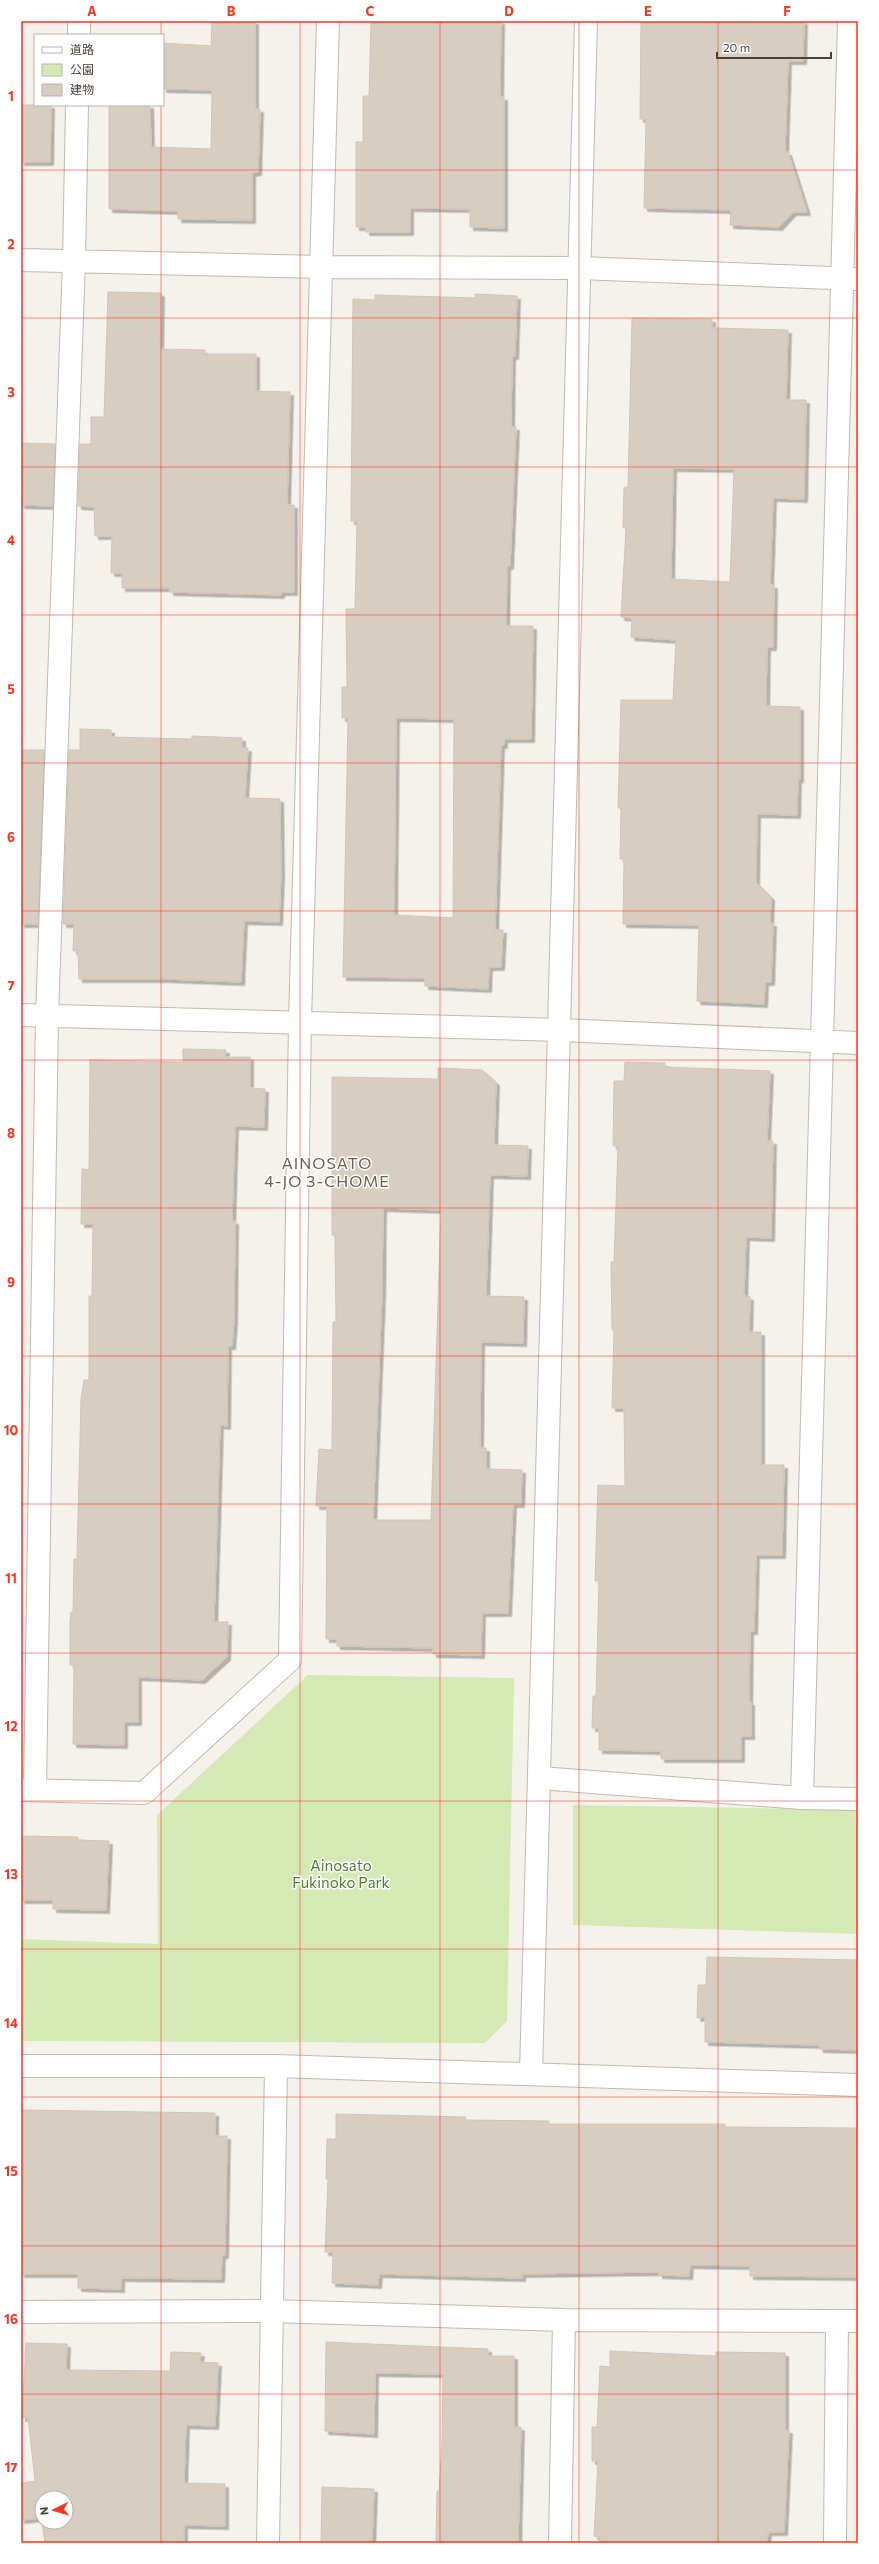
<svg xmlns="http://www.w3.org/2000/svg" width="879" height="2564" viewBox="0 0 879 2564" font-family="Commissioner,'Noto Sans JP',sans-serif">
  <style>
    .green { fill: #d4e9b4 }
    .building { fill: #d7cdc0; stroke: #d2c4b3; fill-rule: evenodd; filter: url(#shadow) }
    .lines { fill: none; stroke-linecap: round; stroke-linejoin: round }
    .minor-casing { stroke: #c1b9ad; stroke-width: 24 }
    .minor { stroke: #fff; stroke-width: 22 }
    .grid { fill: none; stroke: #f8351f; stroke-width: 1; stroke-opacity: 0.55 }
    .labels { text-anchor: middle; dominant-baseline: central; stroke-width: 3; stroke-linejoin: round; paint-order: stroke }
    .park-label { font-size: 15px; fill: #4e7c2b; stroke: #fff }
    .neighbourhood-label { font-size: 16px; letter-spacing: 1px; fill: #6c5f50; stroke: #fff }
    .neatline { fill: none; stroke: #f8351f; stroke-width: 1.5 }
    .grid-label { font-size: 13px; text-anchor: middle; font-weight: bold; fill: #f8351f }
  </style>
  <defs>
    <filter id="shadow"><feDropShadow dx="3.5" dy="3.5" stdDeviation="0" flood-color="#0004"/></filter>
  </defs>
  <rect width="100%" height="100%" fill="#f5f2eb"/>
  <path class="green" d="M 308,1675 L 514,1678 L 507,2021 L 485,2043 L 21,2041 L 21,1939 L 158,1944 L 157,1815 Z
    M 573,1805 L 858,1810 L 858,1934 L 573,1925 Z"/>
  <path class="building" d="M 212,21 L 255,21 L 255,109 L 260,109 L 258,172 L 252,173 L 252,220 L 178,219 L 178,211 L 109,209 L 109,105 L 150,105 L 151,147 L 211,149 L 212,90 L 163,89 L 163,43 L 211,46 Z
    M 371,21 L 501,21 L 500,97 L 504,97 L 504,228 L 470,227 L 470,209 L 410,208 L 410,232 L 366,232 L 366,227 L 356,227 L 356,142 L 363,142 L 363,96 L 369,96 Z
    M 641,21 L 804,21 L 803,61 L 788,61 L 785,152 L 788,152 L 807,212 L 793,212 L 779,227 L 730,225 L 731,210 L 644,208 L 646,119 L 640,119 Z
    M 22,105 L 51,105 L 50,162 L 21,162 Z
    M 108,292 L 161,293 L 160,349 L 205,350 L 205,354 L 256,354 L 256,391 L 290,392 L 287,505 L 294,505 L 294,592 L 281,592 L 281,595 L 170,592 L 170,588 L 122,588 L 122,573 L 111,573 L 112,536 L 95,536 L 94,507 L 78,506 L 80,444 L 91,444 L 91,417 L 104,417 Z
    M 475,294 L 517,296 L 515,356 L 512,356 L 511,427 L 516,427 L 510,566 L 507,566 L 506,626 L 533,626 L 531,739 L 504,739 L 504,745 L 501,745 L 495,930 L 503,930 L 501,967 L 489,967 L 488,989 L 425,986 L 425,978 L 343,977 L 348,718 L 342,718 L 342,687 L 347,687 L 346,609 L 355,609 L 357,521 L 351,521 L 353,299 L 375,300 L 375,295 L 475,298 ZM 396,718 L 454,719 L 453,918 L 394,915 Z
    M 632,318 L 712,319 L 712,328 L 788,330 L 786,400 L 806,400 L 804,499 L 773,498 L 770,585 L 774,585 L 773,647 L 767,647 L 766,706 L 800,707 L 800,779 L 798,779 L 797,815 L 757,814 L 756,882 L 771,897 L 770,923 L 773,923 L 771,982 L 765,982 L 764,1004 L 697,1001 L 699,925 L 623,924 L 624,859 L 620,859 L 621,808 L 618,808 L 621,700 L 673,700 L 676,640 L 631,637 L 632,618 L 621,617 L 626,528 L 623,528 L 624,487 L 628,487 ZM 673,468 L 734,469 L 730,582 L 671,579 Z
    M 21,443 L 55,444 L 53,506 L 21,505 Z
    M 80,729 L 111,730 L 111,737 L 192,739 L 192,736 L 242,738 L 242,748 L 248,748 L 245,798 L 280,799 L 281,875 L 279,922 L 244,921 L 241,982 L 165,979 L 79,979 L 78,951 L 73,951 L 74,924 L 63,924 L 69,750 L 80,750 Z
    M 21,750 L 44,750 L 38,924 L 21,924 Z
    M 183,1049 L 226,1050 L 225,1057 L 250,1057 L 250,1088 L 265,1089 L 264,1127 L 235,1126 L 232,1221 L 235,1221 L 234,1320 L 232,1346 L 228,1346 L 227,1426 L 220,1425 L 214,1622 L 228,1622 L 227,1657 L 202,1680 L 138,1677 L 138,1722 L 124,1722 L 124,1745 L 73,1744 L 74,1665 L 70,1665 L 70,1622 L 71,1612 L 73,1612 L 74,1559 L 77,1559 L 81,1399 L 84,1380 L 89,1380 L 89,1296 L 92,1296 L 93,1224 L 81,1224 L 82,1169 L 89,1170 L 90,1060 L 183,1062 Z
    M 625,1062 L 665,1063 L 665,1067 L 770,1071 L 767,1141 L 773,1141 L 771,1238 L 746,1237 L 744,1296 L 750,1297 L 749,1332 L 761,1332 L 761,1465 L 784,1465 L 782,1555 L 756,1555 L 754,1631 L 750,1631 L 749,1702 L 751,1702 L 751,1736 L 741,1736 L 741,1759 L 661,1759 L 661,1751 L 599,1750 L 599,1728 L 592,1728 L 593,1696 L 596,1696 L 599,1581 L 595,1581 L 598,1485 L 625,1486 L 624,1408 L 612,1408 L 614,1330 L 612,1330 L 611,1262 L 614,1262 L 618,1146 L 613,1146 L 614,1081 L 624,1081 Z
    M 438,1068 L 482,1070 L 496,1082 L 494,1145 L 528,1146 L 527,1176 L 490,1175 L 486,1296 L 524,1297 L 523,1343 L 481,1342 L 480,1448 L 486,1448 L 486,1469 L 522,1470 L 521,1504 L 513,1504 L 508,1613 L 482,1613 L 481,1655 L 433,1654 L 433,1648 L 337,1646 L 337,1639 L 326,1639 L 327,1506 L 316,1506 L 319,1449 L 332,1450 L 333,1322 L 336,1322 L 335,1235 L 332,1235 L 332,1077 L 438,1079 ZM 383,1208 L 441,1210 L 431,1520 L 373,1520 L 382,1294 Z
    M 21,1836 L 78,1837 L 78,1840 L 109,1841 L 106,1910 L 53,1909 L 53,1900 L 21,1900 Z
    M 707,1957 L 858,1960 L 858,2050 L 820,2049 L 819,2045 L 705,2042 L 705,2017 L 697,2018 L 698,1985 L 706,1985 Z
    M 21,2110 L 215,2113 L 215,2136 L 227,2136 L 225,2255 L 222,2255 L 221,2279 L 121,2278 L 121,2289 L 78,2288 L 78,2274 L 21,2274 Z
    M 336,2114 L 466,2117 L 465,2120 L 549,2121 L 549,2124 L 725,2124 L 725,2127 L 858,2128 L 858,2277 L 750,2276 L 750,2266 L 690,2265 L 689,2276 L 659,2275 L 659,2272 L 522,2274 L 522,2278 L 379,2274 L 378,2285 L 332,2283 L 333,2252 L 325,2252 L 328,2179 L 326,2179 L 327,2139 L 336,2139 Z
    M 326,2342 L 488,2349 L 488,2356 L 514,2356 L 514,2427 L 521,2427 L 518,2543 L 436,2543 L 437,2491 L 439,2491 L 442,2444 L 443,2374 L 375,2373 L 374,2434 L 325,2431 Z
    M 26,2343 L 67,2344 L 66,2370 L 170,2371 L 171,2352 L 201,2353 L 200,2362 L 218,2363 L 215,2426 L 186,2425 L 184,2483 L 225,2484 L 225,2526 L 184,2525 L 184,2543 L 45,2543 L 42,2522 L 66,2522 L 66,2498 L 42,2498 L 42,2518 L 21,2520 L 21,2483 L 35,2481 L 28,2417 L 22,2418 Z
    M 610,2351 L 716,2356 L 716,2352 L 785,2353 L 785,2430 L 789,2430 L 784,2532 L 768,2532 L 767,2543 L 599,2543 L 600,2537 L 594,2536 L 598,2461 L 592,2461 L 592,2427 L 597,2427 L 600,2366 L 610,2367 Z
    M 322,2487 L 374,2489 L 372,2543 L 321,2543 Z"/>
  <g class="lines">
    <g class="minor-casing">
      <path id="minor" d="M 79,35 L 79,21
        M 21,260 L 323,267 L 580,268 L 858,279
        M 21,1015 L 561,1030 L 858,1043
        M 540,1778 L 802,1798 L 858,1799
        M 21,1790 L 144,1793 L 290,1660 L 300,1022 L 328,21
        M 35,1790 L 47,1016 L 74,261 L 77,105
        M 802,1798 L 849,21
        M 21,2066 L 276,2066
        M 531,2073 L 586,21
        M 21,2312 L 271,2311 L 564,2320 L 858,2321
        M 268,2543 L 276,2066 L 858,2085
        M 560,2543 L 564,2320
        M 835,2543 L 837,2321"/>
    </g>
    <use href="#minor" class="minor"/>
  </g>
  <path class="grid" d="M 161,21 L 161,35M 300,21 L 300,2543M 440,21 L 440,2543M 579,21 L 579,2543M 718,21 L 718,2543M 161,105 L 161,2543M 21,170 L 858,170M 21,318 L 858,318M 21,467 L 858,467M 21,615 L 858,615M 21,763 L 858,763M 21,911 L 858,911M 21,1060 L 858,1060M 21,1208 L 858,1208M 21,1356 L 858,1356M 21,1504 L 858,1504M 21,1653 L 858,1653M 21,1801 L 858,1801M 21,1949 L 858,1949M 21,2097 L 858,2097M 21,2246 L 858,2246M 21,2394 L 858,2394"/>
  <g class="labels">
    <g class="park-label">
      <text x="341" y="1865">Ainosato<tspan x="341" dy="17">Fukinoko Park</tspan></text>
    </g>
    <g class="neighbourhood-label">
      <text x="327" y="1162">AINOSATO<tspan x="327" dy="18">4-JO 3-CHOME</tspan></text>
    </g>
  </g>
  <rect width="879" height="2564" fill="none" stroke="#ffffff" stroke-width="44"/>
  <rect x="34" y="34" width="130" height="72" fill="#ffffff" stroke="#b7b3af"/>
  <rect x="42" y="47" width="20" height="6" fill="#ffffff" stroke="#b7b3af"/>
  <text x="70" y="54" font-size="12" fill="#4a4238">道路</text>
  <rect x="42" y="64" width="20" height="12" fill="#d4e9b4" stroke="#b7b3af"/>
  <text x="70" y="74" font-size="12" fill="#4a4238">公園</text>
  <rect x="42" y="84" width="20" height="12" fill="#d7cdc0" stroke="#b7b3af"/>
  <text x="70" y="94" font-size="12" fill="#4a4238">建物</text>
  <g transform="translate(54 2510) rotate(265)"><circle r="19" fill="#ffffff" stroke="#b7b3af"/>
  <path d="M0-3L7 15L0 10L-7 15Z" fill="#f8351f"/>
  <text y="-6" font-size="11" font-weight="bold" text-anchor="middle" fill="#4a4238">N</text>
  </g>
  <path d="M717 52v6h114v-6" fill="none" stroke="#4a4238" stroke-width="2"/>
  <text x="723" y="52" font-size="12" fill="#4a4238" stroke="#ffffff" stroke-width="3" paint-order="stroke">20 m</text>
  <rect x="22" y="22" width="835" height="2520" class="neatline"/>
  <g class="grid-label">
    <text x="92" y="16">A</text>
    <text x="231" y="16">B</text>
    <text x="370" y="16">C</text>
    <text x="509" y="16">D</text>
    <text x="648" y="16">E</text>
    <text x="787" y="16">F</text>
    <text x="11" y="101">1</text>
    <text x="11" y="249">2</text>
    <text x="11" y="397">3</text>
    <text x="11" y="545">4</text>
    <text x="11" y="694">5</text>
    <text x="11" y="842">6</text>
    <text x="11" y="990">7</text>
    <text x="11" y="1138">8</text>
    <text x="11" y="1287">9</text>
    <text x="11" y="1435">10</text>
    <text x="11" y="1583">11</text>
    <text x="11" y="1731">12</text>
    <text x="11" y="1879">13</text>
    <text x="11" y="2028">14</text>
    <text x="11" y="2176">15</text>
    <text x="11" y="2324">16</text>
    <text x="11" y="2472">17</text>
  </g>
</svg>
